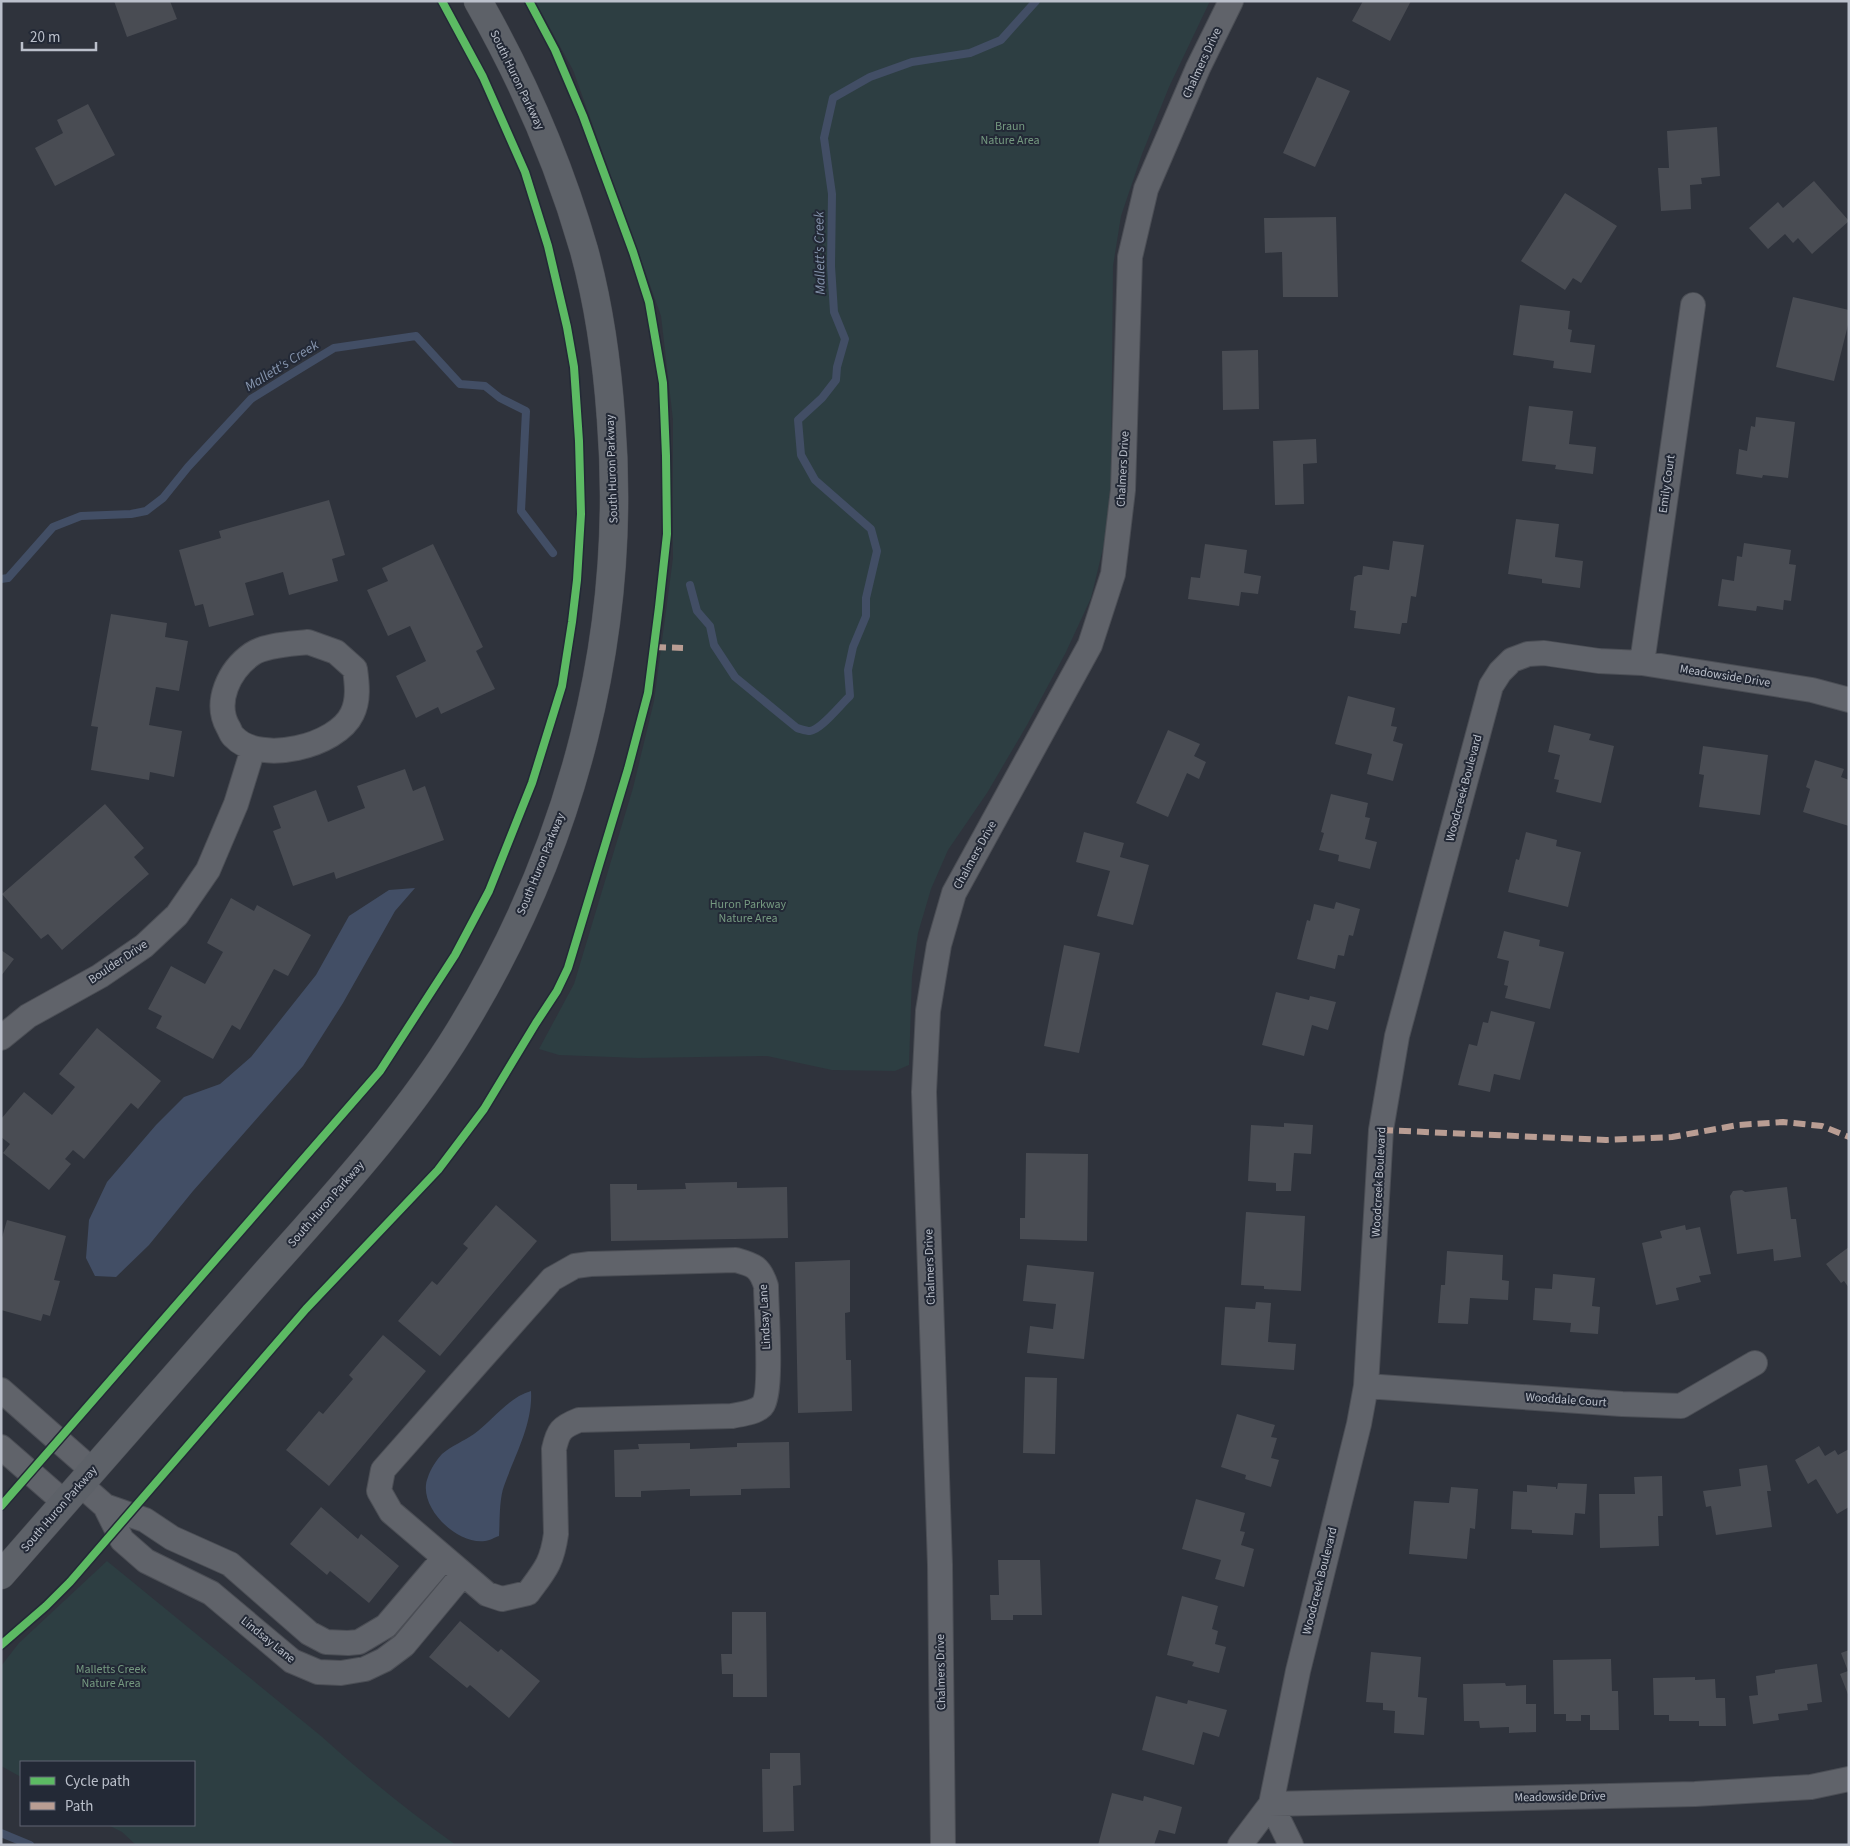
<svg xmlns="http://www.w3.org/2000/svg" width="1850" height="1846" viewBox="0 0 1850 1846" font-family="'Source Sans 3',sans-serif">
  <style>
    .green { fill: #2d3e42 }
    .water { fill: #424e65 }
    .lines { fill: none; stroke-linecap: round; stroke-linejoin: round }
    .stream { stroke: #424e65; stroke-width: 8 }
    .building { fill: #494c53 }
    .street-casing { stroke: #4b4e55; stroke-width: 26 }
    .secondary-casing { stroke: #4b4e55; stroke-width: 29 }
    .street { stroke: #60636a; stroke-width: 24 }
    .secondary { stroke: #5d6168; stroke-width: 28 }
    .quiet { stroke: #b99d93; stroke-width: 6; stroke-dasharray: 12 6; stroke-linecap: butt }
    .cycleway-casing { stroke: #232936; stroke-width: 11 }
    .cycleway { stroke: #5cba63; stroke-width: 8 }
    .labels { text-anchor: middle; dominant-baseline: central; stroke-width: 4; stroke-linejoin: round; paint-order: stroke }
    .street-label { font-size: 12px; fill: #bbc0cb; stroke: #232936 }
    .park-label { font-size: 12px; fill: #759980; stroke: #232936 }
    .water-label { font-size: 14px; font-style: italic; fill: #8695ae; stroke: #232936 }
  </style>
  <rect width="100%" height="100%" fill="#2f333c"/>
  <path class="green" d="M 535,1 L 1210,1 L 1169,87 L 1142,154 L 1121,216 L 1113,266 L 1111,479 L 1106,536 L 1091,598 L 1066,652 L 1027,725 L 987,793 L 948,850 L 931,889 L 918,933 L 912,976 L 909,1065 L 895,1071 L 832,1070 L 767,1056 L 638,1058 L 559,1055 L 539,1049 L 574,984 L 633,788 L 654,701 L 673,558 L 673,420 L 661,316 L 573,70 Z
    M 107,1561 L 321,1736 C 364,1775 409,1812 456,1845 L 136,1845 L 122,1832 L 108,1825 L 194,1825 L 194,1762 L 21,1762 L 21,1777 L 1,1766 L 1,1666 L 19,1643 Z"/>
  <path class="water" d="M 415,888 L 395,911 L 343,1003 L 303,1066 L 193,1191 L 149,1245 L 116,1277 L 95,1276 L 86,1258 L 89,1220 L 107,1182 L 156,1125 L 184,1097 L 220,1084 L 251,1057 L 316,975 L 349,916 L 389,890 Z
    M 531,1391 C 533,1424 515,1455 504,1486 C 499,1500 500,1520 499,1536 C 495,1537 489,1541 485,1541 C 456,1545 416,1505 428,1477 C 430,1470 437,1459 442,1454 C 451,1446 464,1441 474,1434 C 493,1420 509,1397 531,1391 Z"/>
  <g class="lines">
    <path class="stream" d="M 1,579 L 8,578 L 53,527 L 81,516 L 131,514 L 146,511 L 163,498 L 188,467 L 251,399 L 288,376 L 334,348 L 416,336 L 460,384 L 485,386 L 500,398 L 526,411 L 521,511 L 553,553
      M 690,585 L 697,611 L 710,626 L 714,645 L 735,677 L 797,728 C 801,729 806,731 810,731 C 821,730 841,704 850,696 L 848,670 L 853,647 L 866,616 L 866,598 L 877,551 L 871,529 L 815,480 L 801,455 L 798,420 L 822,398 L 836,380 L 837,367 L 845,339 L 834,312 L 831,266 L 832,194 L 824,138 L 833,98 L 870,77 L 912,62 L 970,53 L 1001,40 L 1036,1
      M 1,1833 L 30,1845"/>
  </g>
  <path class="building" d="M 114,1 L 170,1 L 177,19 L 127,37 Z
    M 1363,1 L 1411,1 L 1390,41 L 1352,21 Z
    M 1317,77 L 1350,91 L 1315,167 L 1283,153 Z
    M 88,104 L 115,155 L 55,186 L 35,148 L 63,133 L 57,120 Z
    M 1717,127 L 1720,176 L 1701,178 L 1702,184 L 1690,185 L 1691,209 L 1661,211 L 1658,168 L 1669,168 L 1667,131 Z
    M 1814,181 L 1849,221 L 1812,254 L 1798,238 L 1793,243 L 1785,234 L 1768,249 L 1749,228 L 1778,202 L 1783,208 Z
    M 1565,193 L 1617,226 L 1581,283 L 1573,278 L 1565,290 L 1521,261 Z
    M 1336,217 L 1338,297 L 1283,297 L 1282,252 L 1265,253 L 1264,218 Z
    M 1793,297 L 1849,310 L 1849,321 L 1834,381 L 1776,367 Z
    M 1520,305 L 1570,311 L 1568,329 L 1572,330 L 1570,342 L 1595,345 L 1591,373 L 1553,368 L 1554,361 L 1513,355 Z
    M 1258,350 L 1259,409 L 1223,410 L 1222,351 Z
    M 1529,406 L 1573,411 L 1569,444 L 1596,447 L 1593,474 L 1555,469 L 1556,465 L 1522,461 Z
    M 1756,417 L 1795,422 L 1788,478 L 1763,475 L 1762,478 L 1736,474 L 1739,449 L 1747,451 L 1751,426 L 1755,427 Z
    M 1316,439 L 1317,463 L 1303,464 L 1304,504 L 1275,505 L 1273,441 Z
    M 329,500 L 345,555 L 332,559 L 338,581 L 289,595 L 283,572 L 245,583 L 254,615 L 209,627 L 203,604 L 195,606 L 179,550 L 221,538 L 219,531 Z
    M 1516,519 L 1559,524 L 1555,557 L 1583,561 L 1580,588 L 1542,583 L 1542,579 L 1508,574 Z
    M 1393,541 L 1424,545 L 1416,597 L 1411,596 L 1407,623 L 1402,623 L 1400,634 L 1354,628 L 1356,611 L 1350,610 L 1354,577 L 1358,575 L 1362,575 L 1363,566 L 1389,570 Z
    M 1744,543 L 1791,550 L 1789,564 L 1796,565 L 1791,601 L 1784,600 L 1783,610 L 1757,606 L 1756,611 L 1718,606 L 1722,579 L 1734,581 L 1737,556 L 1742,557 Z
    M 433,544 L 483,647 L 476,651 L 495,689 L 441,714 L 438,707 L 416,718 L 396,676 L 426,661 L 410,626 L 388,636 L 367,590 L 388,581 L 382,568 Z
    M 1205,544 L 1247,550 L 1244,573 L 1261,576 L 1258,594 L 1241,592 L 1239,606 L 1188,599 L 1191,577 L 1200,578 Z
    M 111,614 L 167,623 L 165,637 L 188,641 L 179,691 L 156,687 L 149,725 L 182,731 L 174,777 L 150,772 L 149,780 L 91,770 L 98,727 L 91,726 Z
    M 1348,696 L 1395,708 L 1391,726 L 1397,727 L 1393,741 L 1403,744 L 1393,781 L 1367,774 L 1372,754 L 1335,744 Z
    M 1554,725 L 1591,734 L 1589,740 L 1614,746 L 1601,803 L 1556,792 L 1559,780 L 1554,779 L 1560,755 L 1548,752 Z
    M 1168,730 L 1200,744 L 1194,756 L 1206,762 L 1199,779 L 1187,773 L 1168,817 L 1136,803 Z
    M 1703,746 L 1768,755 L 1760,815 L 1699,807 L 1704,775 L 1699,774 Z
    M 1815,760 L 1844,769 L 1841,777 L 1849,780 L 1849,826 L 1803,812 L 1810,789 L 1806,787 Z
    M 405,769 L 413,791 L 425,786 L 444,840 L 336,879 L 334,872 L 293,886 L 273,831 L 281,828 L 273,806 L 316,790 L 328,822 L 365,808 L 357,786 Z
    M 1331,794 L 1368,803 L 1365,817 L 1370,818 L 1365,839 L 1377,842 L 1370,869 L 1338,861 L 1339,855 L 1319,850 L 1324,833 L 1321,832 Z
    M 105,804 L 144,848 L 134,857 L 149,874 L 62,950 L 48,934 L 41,939 L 2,894 Z
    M 1084,832 L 1124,843 L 1120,857 L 1149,865 L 1133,925 L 1097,916 L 1110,871 L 1076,862 Z
    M 1526,832 L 1557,840 L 1556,846 L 1581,852 L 1568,907 L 1508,892 L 1516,859 L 1519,860 Z
    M 231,898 L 254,911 L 257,905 L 311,935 L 288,976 L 274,969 L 240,1030 L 232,1025 L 213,1059 L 156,1028 L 162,1016 L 148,1009 L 171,966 L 205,984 L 223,952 L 207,943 Z
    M 1336,902 L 1360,909 L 1353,936 L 1349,935 L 1344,956 L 1338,955 L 1335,969 L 1297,959 L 1307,920 L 1310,921 L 1314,904 L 1334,909 Z
    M 1504,931 L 1540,940 L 1539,946 L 1564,952 L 1550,1009 L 1505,998 L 1508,986 L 1504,985 L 1509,961 L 1497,958 Z
    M 1064,945 L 1100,953 L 1079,1053 L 1044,1046 Z
    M 1,950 L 14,959 L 1,976 Z
    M 1276,992 L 1309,1000 L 1310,996 L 1336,1002 L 1328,1030 L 1312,1025 L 1304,1056 L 1262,1045 Z
    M 1491,1011 L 1535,1022 L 1520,1080 L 1494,1074 L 1490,1092 L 1458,1085 L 1469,1044 L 1477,1046 L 1483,1022 L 1488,1023 Z
    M 97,1028 L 161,1081 L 138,1109 L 131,1103 L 84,1159 L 73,1150 L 65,1159 L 71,1164 L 49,1190 L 3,1153 L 10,1144 L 1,1137 L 1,1119 L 24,1092 L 52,1115 L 75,1087 L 59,1074 Z
    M 1284,1123 L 1313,1125 L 1311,1154 L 1294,1153 L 1291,1191 L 1276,1191 L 1276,1183 L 1248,1181 L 1251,1125 L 1284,1127 Z
    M 1026,1153 L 1088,1154 L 1087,1241 L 1020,1239 L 1020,1218 L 1025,1218 Z
    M 737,1182 L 737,1188 L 787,1187 L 788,1238 L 611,1241 L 610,1184 L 637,1184 L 637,1190 L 686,1189 L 685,1183 Z
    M 1787,1187 L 1791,1219 L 1796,1219 L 1801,1257 L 1774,1261 L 1773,1249 L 1737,1254 L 1730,1196 L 1733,1191 L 1742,1190 L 1745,1192 Z
    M 496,1205 L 537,1241 L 440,1356 L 398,1321 L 432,1281 L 437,1285 L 468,1248 L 463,1244 Z
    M 1246,1212 L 1305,1216 L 1301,1291 L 1264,1289 L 1264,1286 L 1241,1285 Z
    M 7,1220 L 66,1236 L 54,1280 L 60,1281 L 50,1316 L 43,1314 L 41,1321 L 1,1310 L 1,1241 Z
    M 1685,1225 L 1686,1230 L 1700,1227 L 1711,1274 L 1699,1276 L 1701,1282 L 1676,1288 L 1679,1300 L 1656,1305 L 1642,1243 L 1662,1238 L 1660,1231 Z
    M 1849,1247 L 1849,1288 L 1844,1281 L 1841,1283 L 1826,1264 Z
    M 1447,1251 L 1503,1255 L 1502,1280 L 1509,1281 L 1508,1300 L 1470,1298 L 1468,1324 L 1438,1323 L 1441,1285 L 1445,1285 Z
    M 850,1260 L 850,1312 L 845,1313 L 846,1360 L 851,1360 L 852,1411 L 798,1413 L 795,1262 Z
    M 1027,1265 L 1094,1272 L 1084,1359 L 1027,1353 L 1030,1326 L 1053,1329 L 1056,1304 L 1023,1301 Z
    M 1553,1274 L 1595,1278 L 1592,1306 L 1600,1307 L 1598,1334 L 1570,1332 L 1571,1323 L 1533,1320 L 1535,1288 L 1552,1289 Z
    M 1256,1302 L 1271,1303 L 1268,1342 L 1296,1344 L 1294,1370 L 1221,1365 L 1225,1307 L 1255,1309 Z
    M 383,1335 L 426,1371 L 329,1486 L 286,1450 L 319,1411 L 323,1414 L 353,1379 L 349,1375 Z
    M 1025,1377 L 1057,1378 L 1055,1454 L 1023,1453 Z
    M 1237,1414 L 1275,1425 L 1271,1437 L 1277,1438 L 1271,1458 L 1279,1460 L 1271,1487 L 1245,1479 L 1246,1475 L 1221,1467 Z
    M 789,1442 L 790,1488 L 741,1489 L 741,1495 L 690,1496 L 690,1489 L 641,1491 L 641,1497 L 615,1497 L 614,1450 L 639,1449 L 638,1444 L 690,1443 L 690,1449 L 737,1447 L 737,1443 Z
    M 1819,1446 L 1825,1456 L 1835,1450 L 1838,1455 L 1849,1449 L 1849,1507 L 1837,1514 L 1816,1479 L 1808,1484 L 1795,1460 Z
    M 1767,1465 L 1771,1491 L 1767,1491 L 1772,1527 L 1716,1535 L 1711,1506 L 1706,1507 L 1703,1491 L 1741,1486 L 1739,1469 Z
    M 1662,1476 L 1663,1516 L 1658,1516 L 1659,1546 L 1600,1548 L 1599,1494 L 1635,1494 L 1634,1477 Z
    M 1558,1483 L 1587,1484 L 1585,1514 L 1575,1513 L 1573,1535 L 1532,1533 L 1532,1530 L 1511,1529 L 1513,1491 L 1527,1492 L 1527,1485 L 1556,1487 L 1556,1489 L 1557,1489 Z
    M 1451,1487 L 1478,1489 L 1475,1529 L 1470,1528 L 1467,1559 L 1409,1554 L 1414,1501 L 1449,1503 Z
    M 1196,1499 L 1245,1513 L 1240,1531 L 1245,1532 L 1241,1545 L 1254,1549 L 1244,1587 L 1215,1579 L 1221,1560 L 1182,1549 Z
    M 321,1507 L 358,1539 L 361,1534 L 399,1566 L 369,1603 L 330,1571 L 327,1575 L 290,1544 Z
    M 998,1560 L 1040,1560 L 1042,1615 L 1013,1615 L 1013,1620 L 991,1620 L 990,1595 L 999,1595 Z
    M 1182,1596 L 1218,1606 L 1212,1629 L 1218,1631 L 1215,1644 L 1226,1647 L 1219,1673 L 1192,1666 L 1194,1662 L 1167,1655 Z
    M 732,1612 L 766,1612 L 767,1697 L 733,1697 L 733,1674 L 722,1674 L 721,1654 L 732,1654 Z
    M 460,1621 L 498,1652 L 501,1649 L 540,1681 L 509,1718 L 470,1685 L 467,1688 L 429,1657 Z
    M 1849,1650 L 1849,1697 L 1840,1674 L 1848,1671 L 1841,1653 Z
    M 1371,1652 L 1421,1657 L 1418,1697 L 1427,1698 L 1424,1735 L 1394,1733 L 1395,1711 L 1383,1710 L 1383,1703 L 1366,1702 Z
    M 1611,1659 L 1612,1691 L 1618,1691 L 1619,1730 L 1590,1730 L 1590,1715 L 1581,1715 L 1581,1721 L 1566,1721 L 1566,1714 L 1554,1714 L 1553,1660 Z
    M 1817,1664 L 1822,1702 L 1807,1704 L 1808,1710 L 1778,1714 L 1779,1720 L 1753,1724 L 1749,1696 L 1758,1695 L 1756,1676 L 1775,1673 L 1775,1670 Z
    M 1695,1677 L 1695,1680 L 1715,1679 L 1716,1698 L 1725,1698 L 1726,1726 L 1699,1726 L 1699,1721 L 1669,1721 L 1669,1715 L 1654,1715 L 1653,1678 Z
    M 1505,1683 L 1506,1686 L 1526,1685 L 1526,1704 L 1536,1704 L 1536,1732 L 1509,1733 L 1509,1727 L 1480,1728 L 1479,1721 L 1464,1721 L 1463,1684 Z
    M 1156,1696 L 1187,1704 L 1188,1700 L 1227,1710 L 1219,1737 L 1203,1732 L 1194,1765 L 1142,1750 Z
    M 770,1753 L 800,1753 L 801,1785 L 793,1786 L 794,1831 L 763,1832 L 762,1769 L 770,1769 Z
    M 1112,1793 L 1143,1801 L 1144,1796 L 1182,1807 L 1175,1834 L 1159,1830 L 1154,1845 L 1098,1845 Z"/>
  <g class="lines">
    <g class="street-casing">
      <path id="street" d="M 308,642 L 336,652 L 355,669 C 357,684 359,700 352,714 C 337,746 260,765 234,737 C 231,735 230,730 228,727 C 214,702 229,670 252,654 C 265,645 292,644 308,642 Z
        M 1642,663 L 1693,305
        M 1,1038 L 28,1016 L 100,976 L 144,946 L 177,915 L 208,870 L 236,804 L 253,749
        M 736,1260 C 754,1265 760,1267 766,1286 C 766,1306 773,1394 762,1406 C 755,1413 741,1414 732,1416 L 579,1420 C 561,1427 558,1431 554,1449 L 556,1534 C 552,1563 545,1570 528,1593 L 502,1599 L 487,1594 L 391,1512 L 379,1491 L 383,1470 L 552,1279 L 575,1266 L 590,1264 Z
        M 1366,1386 L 1622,1404 L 1681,1406 L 1755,1363
        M 1,1390 L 92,1470
        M 1,1447 L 64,1502
        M 80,1484 L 105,1506 L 145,1520 L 172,1538 L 230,1564 L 309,1633 L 326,1642 L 348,1643 L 359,1642 L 386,1626 L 444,1558
        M 105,1506 L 122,1540 L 146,1561 L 211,1593 L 292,1661 L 318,1672 L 341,1673 L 365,1669 L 384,1660 L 404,1645 L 463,1574
        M 1271,1804 L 1695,1794 L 1811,1787 L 1849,1779
        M 1271,1804 L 1291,1845
        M 943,1845 L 940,1565 L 924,1092 L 928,1011 L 939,945 L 954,893 L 1090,645 L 1113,574 L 1123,490 L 1130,257 L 1146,189 L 1198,68 L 1231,1
        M 1240,1845 L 1271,1804 L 1298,1671 L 1359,1424 L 1366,1386 L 1381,1130 L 1397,1036 L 1491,686 L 1500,672 L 1512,660 L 1528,654 L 1544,653 L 1599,661 L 1642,663 L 1812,690 L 1849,700"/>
    </g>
    <g class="secondary-casing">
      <path id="secondary" d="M 1,1575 C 88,1475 175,1375 263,1276 C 332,1198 405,1120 460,1030 C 573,846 628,634 611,419 C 607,362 599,305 584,250 C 559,163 523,80 478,1"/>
    </g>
    <use href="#street" class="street"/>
    <use href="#secondary" class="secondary"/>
    <path class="quiet" d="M 654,647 L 683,648
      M 1381,1130 L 1606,1140 L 1672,1137 L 1738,1125 L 1783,1122 L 1822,1126 L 1849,1137"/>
    <g class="cycleway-casing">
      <path id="cycleway" d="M 1,1506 L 380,1071 L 455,955 L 489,891 L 532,783 L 562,686 L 572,622 L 577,580 L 581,514 L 579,441 L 574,367 L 567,327 L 548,246 L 525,172 L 483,77 L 442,1
        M 1,1645 L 46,1606 L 70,1582 L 306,1309 L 438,1170 L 484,1109 L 536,1023 L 557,991 L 568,968 L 628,769 L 648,693 L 659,607 L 667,534 L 666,456 L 663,383 L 649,302 L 633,252 L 583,116 L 555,50 L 529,1"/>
    </g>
    <use href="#cycleway" class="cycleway"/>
  </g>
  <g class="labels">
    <g class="street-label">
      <text transform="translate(1202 63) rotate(-65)">Chalmers Drive</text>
      <text transform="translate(517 80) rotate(64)">South Huron Parkway</text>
      <text transform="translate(612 469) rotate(-92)">South Huron Parkway</text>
      <text transform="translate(1123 469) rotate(-87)">Chalmers Drive</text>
      <text transform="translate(1667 484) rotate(-82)">Emily Court</text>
      <text transform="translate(1725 676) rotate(9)">Meadowside Drive</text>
      <text transform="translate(1464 788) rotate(-75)">Woodcreek Boulevard</text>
      <text transform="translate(975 855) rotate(-61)">Chalmers Drive</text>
      <text transform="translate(541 864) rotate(-68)">South Huron Parkway</text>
      <text transform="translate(118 962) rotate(-34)">Boulder Drive</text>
      <text transform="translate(1379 1182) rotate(-87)">Woodcreek Boulevard</text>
      <text transform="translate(326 1204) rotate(-49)">South Huron Parkway</text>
      <text transform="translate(930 1267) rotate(-92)">Chalmers Drive</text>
      <text transform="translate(765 1317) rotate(-93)">Lindsay Lane</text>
      <text transform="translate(1566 1400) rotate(4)">Wooddale Court</text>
      <text transform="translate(59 1509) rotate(-49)">South Huron Parkway</text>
      <text transform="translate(1320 1581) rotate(-76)">Woodcreek Boulevard</text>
      <text transform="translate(268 1640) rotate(39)">Lindsay Lane</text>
      <text transform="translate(941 1672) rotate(-91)">Chalmers Drive</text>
      <text transform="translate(1560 1797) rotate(-1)">Meadowside Drive</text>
    </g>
    <g class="park-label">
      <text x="1010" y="126">Braun<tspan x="1010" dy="14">Nature Area</tspan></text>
      <text x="748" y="904">Huron Parkway<tspan x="748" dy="14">Nature Area</tspan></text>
      <text x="111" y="1669">Malletts Creek<tspan x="111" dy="14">Nature Area</tspan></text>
    </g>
    <g class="water-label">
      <text transform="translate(820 253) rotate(-91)">Mallett's Creek</text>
      <text transform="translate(282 366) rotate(-32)">Mallett's Creek</text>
    </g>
  </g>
  <rect width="1850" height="1846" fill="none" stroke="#bbc0cb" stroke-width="5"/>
  <rect x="20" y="1761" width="175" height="65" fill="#232936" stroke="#606572"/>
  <rect x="30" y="1777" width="25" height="8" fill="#5cba63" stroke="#606572"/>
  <text x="65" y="1786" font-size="15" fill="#bbc0cb">Cycle path</text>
  <rect x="30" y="1802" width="25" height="8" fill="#b99d93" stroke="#606572"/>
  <text x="65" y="1811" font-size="15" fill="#bbc0cb">Path</text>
  <path d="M22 42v8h74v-8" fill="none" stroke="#bbc0cb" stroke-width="2.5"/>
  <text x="30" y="42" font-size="15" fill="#bbc0cb" stroke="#232936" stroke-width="4" paint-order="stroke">20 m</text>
</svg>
